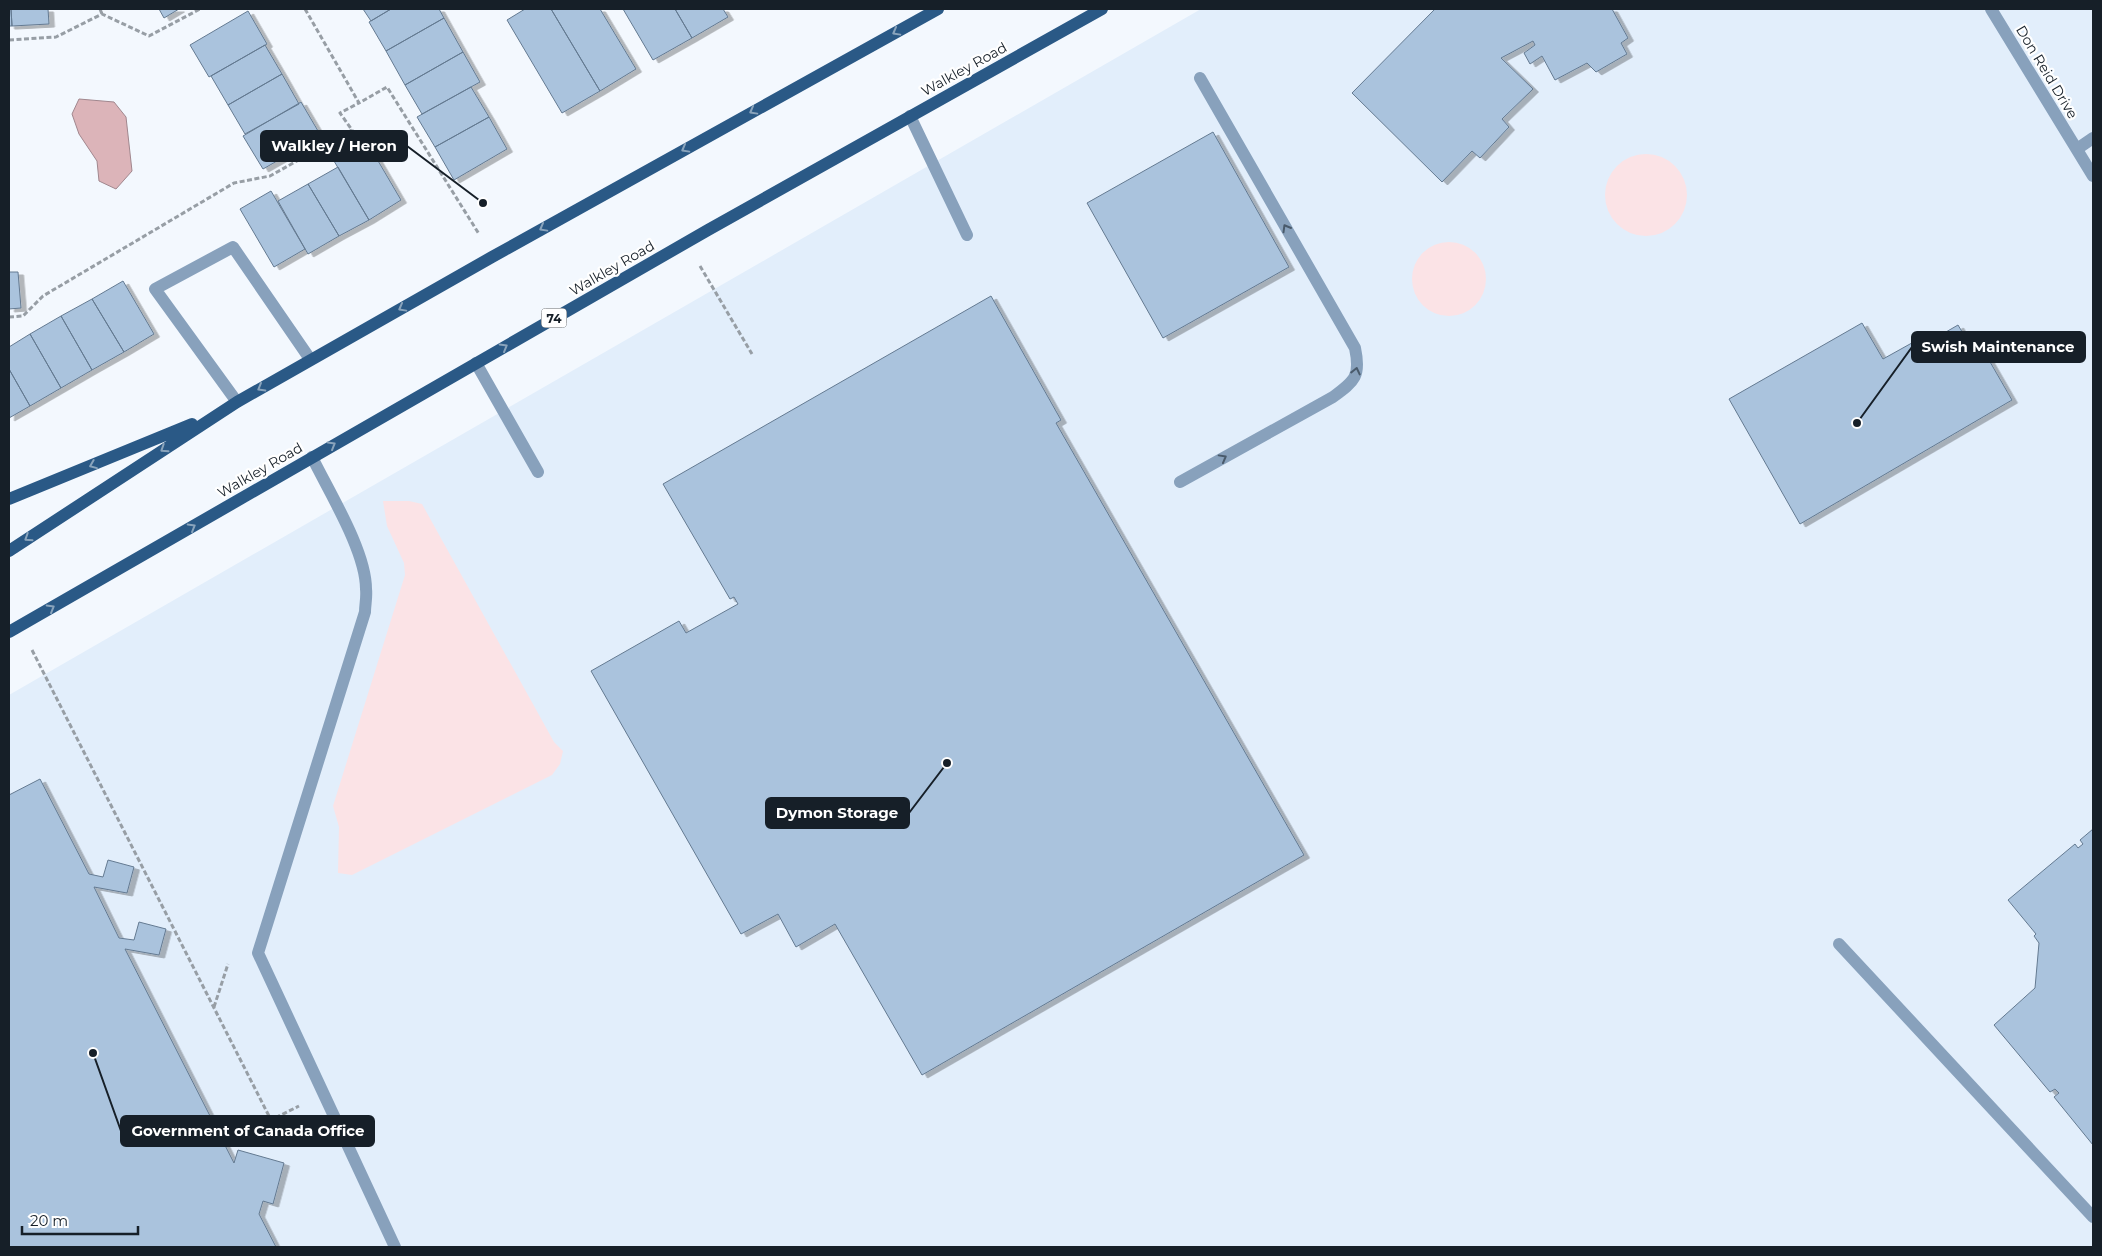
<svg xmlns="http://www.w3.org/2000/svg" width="2102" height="1256" viewBox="0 0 2102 1256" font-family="Montserrat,sans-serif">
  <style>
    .built { fill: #e2eefb }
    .green { fill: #fbe3e6 }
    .water { fill: #dcb4b9; stroke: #a1878e }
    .building { fill: #aac3dd; stroke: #647a91; filter: url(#shadow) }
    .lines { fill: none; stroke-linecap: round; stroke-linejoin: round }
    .path { stroke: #979ea5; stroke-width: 3; stroke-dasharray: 5 2.5; stroke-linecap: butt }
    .minor { stroke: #88a1bc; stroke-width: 12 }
    .major { stroke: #2a5986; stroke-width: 12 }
    .oneway { stroke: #8aa4bc }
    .oneway2 { stroke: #495a6b }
    .labels { text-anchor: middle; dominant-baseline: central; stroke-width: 4.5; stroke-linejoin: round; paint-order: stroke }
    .shield { fill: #fff; stroke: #5c6268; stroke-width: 1 }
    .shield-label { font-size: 12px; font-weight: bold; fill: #161f28 }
    .street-label { font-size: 14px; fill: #161f28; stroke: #fff }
    .leader { fill: none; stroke: #161f28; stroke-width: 2 }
    .callout-dot { fill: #161f28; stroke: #fff; stroke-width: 2 }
    .callout { fill: #161f28; stroke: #161f28; stroke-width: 2 }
    .callout-label { font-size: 15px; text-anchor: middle; font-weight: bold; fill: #fff }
  </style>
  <defs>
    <filter id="shadow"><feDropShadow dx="5.5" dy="3" stdDeviation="0" flood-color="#0004"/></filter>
  </defs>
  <rect width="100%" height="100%" fill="#f3f8fe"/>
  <path class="built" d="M 1201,9 L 2093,9 L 2093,1247 L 9,1247 L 9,695 Z"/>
  <path class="green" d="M1605 195a41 41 0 1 1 82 0a41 41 0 1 1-82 0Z
    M1412 279a37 37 0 1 1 74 0a37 37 0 1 1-74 0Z
    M 383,501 L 409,501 L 422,504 L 554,742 L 563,751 L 560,764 L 552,775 L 352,875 L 338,873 L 339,827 L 333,806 L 405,575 L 404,563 L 387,526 Z"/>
  <path class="water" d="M 79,99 L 114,102 L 126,117 L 132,171 L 116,189 L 99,181 L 97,161 L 79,134 L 72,114 Z"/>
  <path class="building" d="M 9,9 L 11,9 L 12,26 L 9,26 Z
    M 11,9 L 48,9 L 49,24 L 12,26 Z
    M 159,9 L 179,9 L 164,18 Z
    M 363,9 L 391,9 L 371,21 Z
    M 391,9 L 439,9 L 444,18 L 386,51 L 369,22 Z
    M 525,9 L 551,9 L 600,91 L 562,113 L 507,20 Z
    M 551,9 L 600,9 L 636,69 L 600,91 Z
    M 623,9 L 675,9 L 692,38 L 653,60 Z
    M 675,9 L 723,9 L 728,17 L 692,38 Z
    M 1435,9 L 1612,9 L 1628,38 L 1621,43 L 1627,54 L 1596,72 L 1587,63 L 1555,80 L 1542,56 L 1530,64 L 1524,53 L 1535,45 L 1533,41 L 1501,58 L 1533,89 L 1502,119 L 1509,127 L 1480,158 L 1472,151 L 1442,182 L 1352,93 Z
    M 248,11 L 267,44 L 209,77 L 190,45 Z
    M 444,18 L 463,52 L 405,85 L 386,51 Z
    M 265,45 L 282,74 L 228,105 L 211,76 Z
    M 463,52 L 480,82 L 422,114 L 405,85 Z
    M 282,74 L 299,104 L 245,134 L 228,105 Z
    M 471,87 L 489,117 L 435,147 L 417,117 Z
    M 301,102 L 321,136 L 263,169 L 243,136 Z
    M 489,117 L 507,149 L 454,180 L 435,147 Z
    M 1213,132 L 1289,267 L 1163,338 L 1087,203 Z
    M 367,142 L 401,200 L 369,220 L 334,161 Z
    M 338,167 L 369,220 L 339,236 L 308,184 Z
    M 308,184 L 339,236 L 308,254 L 278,201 Z
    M 271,191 L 305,249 L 274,267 L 240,209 Z
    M 9,272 L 18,272 L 21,308 L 9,309 Z
    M 123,281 L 154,334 L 124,352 L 92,299 Z
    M 991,296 L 1061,420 L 1056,423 L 1304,855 L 922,1075 L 835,924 L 796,947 L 778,914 L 741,934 L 591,671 L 679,621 L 686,633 L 738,604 L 734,597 L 730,599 L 663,484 Z
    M 92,299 L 124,352 L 92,370 L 61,316 Z
    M 61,316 L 92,370 L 61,388 L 30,334 Z
    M 1862,323 L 1883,359 L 1928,334 L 1939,336 L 1958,325 L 1970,345 L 1982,348 L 2012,400 L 1800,524 L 1729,399 Z
    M 30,334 L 61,388 L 30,406 L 9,369 L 9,347 Z
    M 9,369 L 30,406 L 9,418 Z
    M 40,779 L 89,874 L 103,877 L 108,860 L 134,867 L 127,893 L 94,887 L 119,938 L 134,940 L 139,922 L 166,929 L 159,955 L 125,949 L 234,1163 L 238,1150 L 284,1163 L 273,1204 L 263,1201 L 259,1214 L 276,1247 L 9,1247 L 9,795 Z
    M 2093,829 L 2093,1145 L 2054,1097 L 2059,1093 L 2055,1089 L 2050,1092 L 1994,1025 L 2035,988 L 2039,943 L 2034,936 L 2036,934 L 2008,900 L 2075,844 L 2078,848 L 2083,844 L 2080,840 Z"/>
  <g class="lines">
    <path class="path" d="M 100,9 L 102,14
      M 305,9 L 359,103 L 387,87 L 479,234
      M 9,40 L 56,37 L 102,14 L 149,36 L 200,9
      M 700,266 L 752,354
      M 9,317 L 23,316 L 43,296 L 234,183 L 270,176 L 352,130 L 340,113 L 359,103
      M 32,650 L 271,1120 L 299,1106
      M 214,1007 L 228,964"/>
    <path class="minor" d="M 1991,9 L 2093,176
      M 910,116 L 967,235
      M 2077,149 L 2093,138
      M 476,363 L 538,472
      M 237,402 L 155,289 L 233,247 L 310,359
      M 312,457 C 329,492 366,551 366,589 C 367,597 365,605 365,612 L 258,953 L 395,1247
      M 1180,482 L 1333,397 C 1355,381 1361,376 1355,348 L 1200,78
      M 1839,944 L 2093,1217"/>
    <path class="major" d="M 9,499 L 192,424
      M 9,551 L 237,402 L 492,257 L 938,9
      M 9,632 L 708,230 L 1102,9"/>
  </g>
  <defs><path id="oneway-chevron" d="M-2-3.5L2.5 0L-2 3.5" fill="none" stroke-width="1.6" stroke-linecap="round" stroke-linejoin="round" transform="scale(1.25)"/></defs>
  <g class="oneway">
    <use href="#oneway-chevron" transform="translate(896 32) rotate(151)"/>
    <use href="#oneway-chevron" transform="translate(753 111) rotate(151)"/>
    <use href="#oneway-chevron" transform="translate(685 149) rotate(151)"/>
    <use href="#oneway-chevron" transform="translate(543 228) rotate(151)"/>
    <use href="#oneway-chevron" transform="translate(402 308) rotate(151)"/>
    <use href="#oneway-chevron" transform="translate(504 347) rotate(-30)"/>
    <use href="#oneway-chevron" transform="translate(261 388) rotate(150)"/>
    <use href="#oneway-chevron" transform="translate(332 445) rotate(-30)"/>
    <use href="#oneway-chevron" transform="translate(164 449) rotate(147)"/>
    <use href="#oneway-chevron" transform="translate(93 465) rotate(158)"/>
    <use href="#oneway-chevron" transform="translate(192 527) rotate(-30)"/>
    <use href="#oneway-chevron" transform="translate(28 538) rotate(147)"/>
    <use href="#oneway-chevron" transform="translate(51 608) rotate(-30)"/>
  </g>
  <g class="oneway2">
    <use href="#oneway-chevron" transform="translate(1286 228) rotate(-120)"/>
    <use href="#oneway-chevron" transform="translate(1356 371) rotate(-77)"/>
    <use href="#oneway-chevron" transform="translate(1223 458) rotate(-29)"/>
  </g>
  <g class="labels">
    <rect class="shield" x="541.5" y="308.5" width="25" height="19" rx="4"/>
    <g class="shield-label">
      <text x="554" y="318">74</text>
    </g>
    <g class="street-label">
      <text transform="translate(964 69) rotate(-29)">Walkley Road</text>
      <text transform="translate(2047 72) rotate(59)">Don Reid Drive</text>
      <text transform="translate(612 268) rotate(-30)">Walkley Road</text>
      <text transform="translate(260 470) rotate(-30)">Walkley Road</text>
    </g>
  </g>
  <path class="leader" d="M483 203L407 146M1857 423L1912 347M947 763L909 813M93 1053L121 1131"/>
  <g class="callout-dot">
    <circle cx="483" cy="203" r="5"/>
    <circle cx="1857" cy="423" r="5"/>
    <circle cx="947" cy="763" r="5"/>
    <circle cx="93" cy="1053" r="5"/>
  </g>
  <g class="callout">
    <rect x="261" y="131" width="146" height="30" rx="5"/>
    <rect x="1912" y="332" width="173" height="30" rx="5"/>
    <rect x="766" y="798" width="143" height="30" rx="5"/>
    <rect x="121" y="1116" width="253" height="30" rx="5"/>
  </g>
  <g class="callout-label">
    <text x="334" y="151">Walkley / Heron</text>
    <text x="1998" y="352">Swish Maintenance</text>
    <text x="837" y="818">Dymon Storage</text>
    <text x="248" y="1136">Government of Canada Office</text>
  </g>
  <rect width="2102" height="1256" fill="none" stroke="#161f28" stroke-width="20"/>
  <path d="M22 1226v8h116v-8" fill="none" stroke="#161f28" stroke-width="2.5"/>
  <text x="30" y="1226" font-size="15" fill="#161f28" stroke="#ffffff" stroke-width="4" paint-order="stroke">20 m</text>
</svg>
